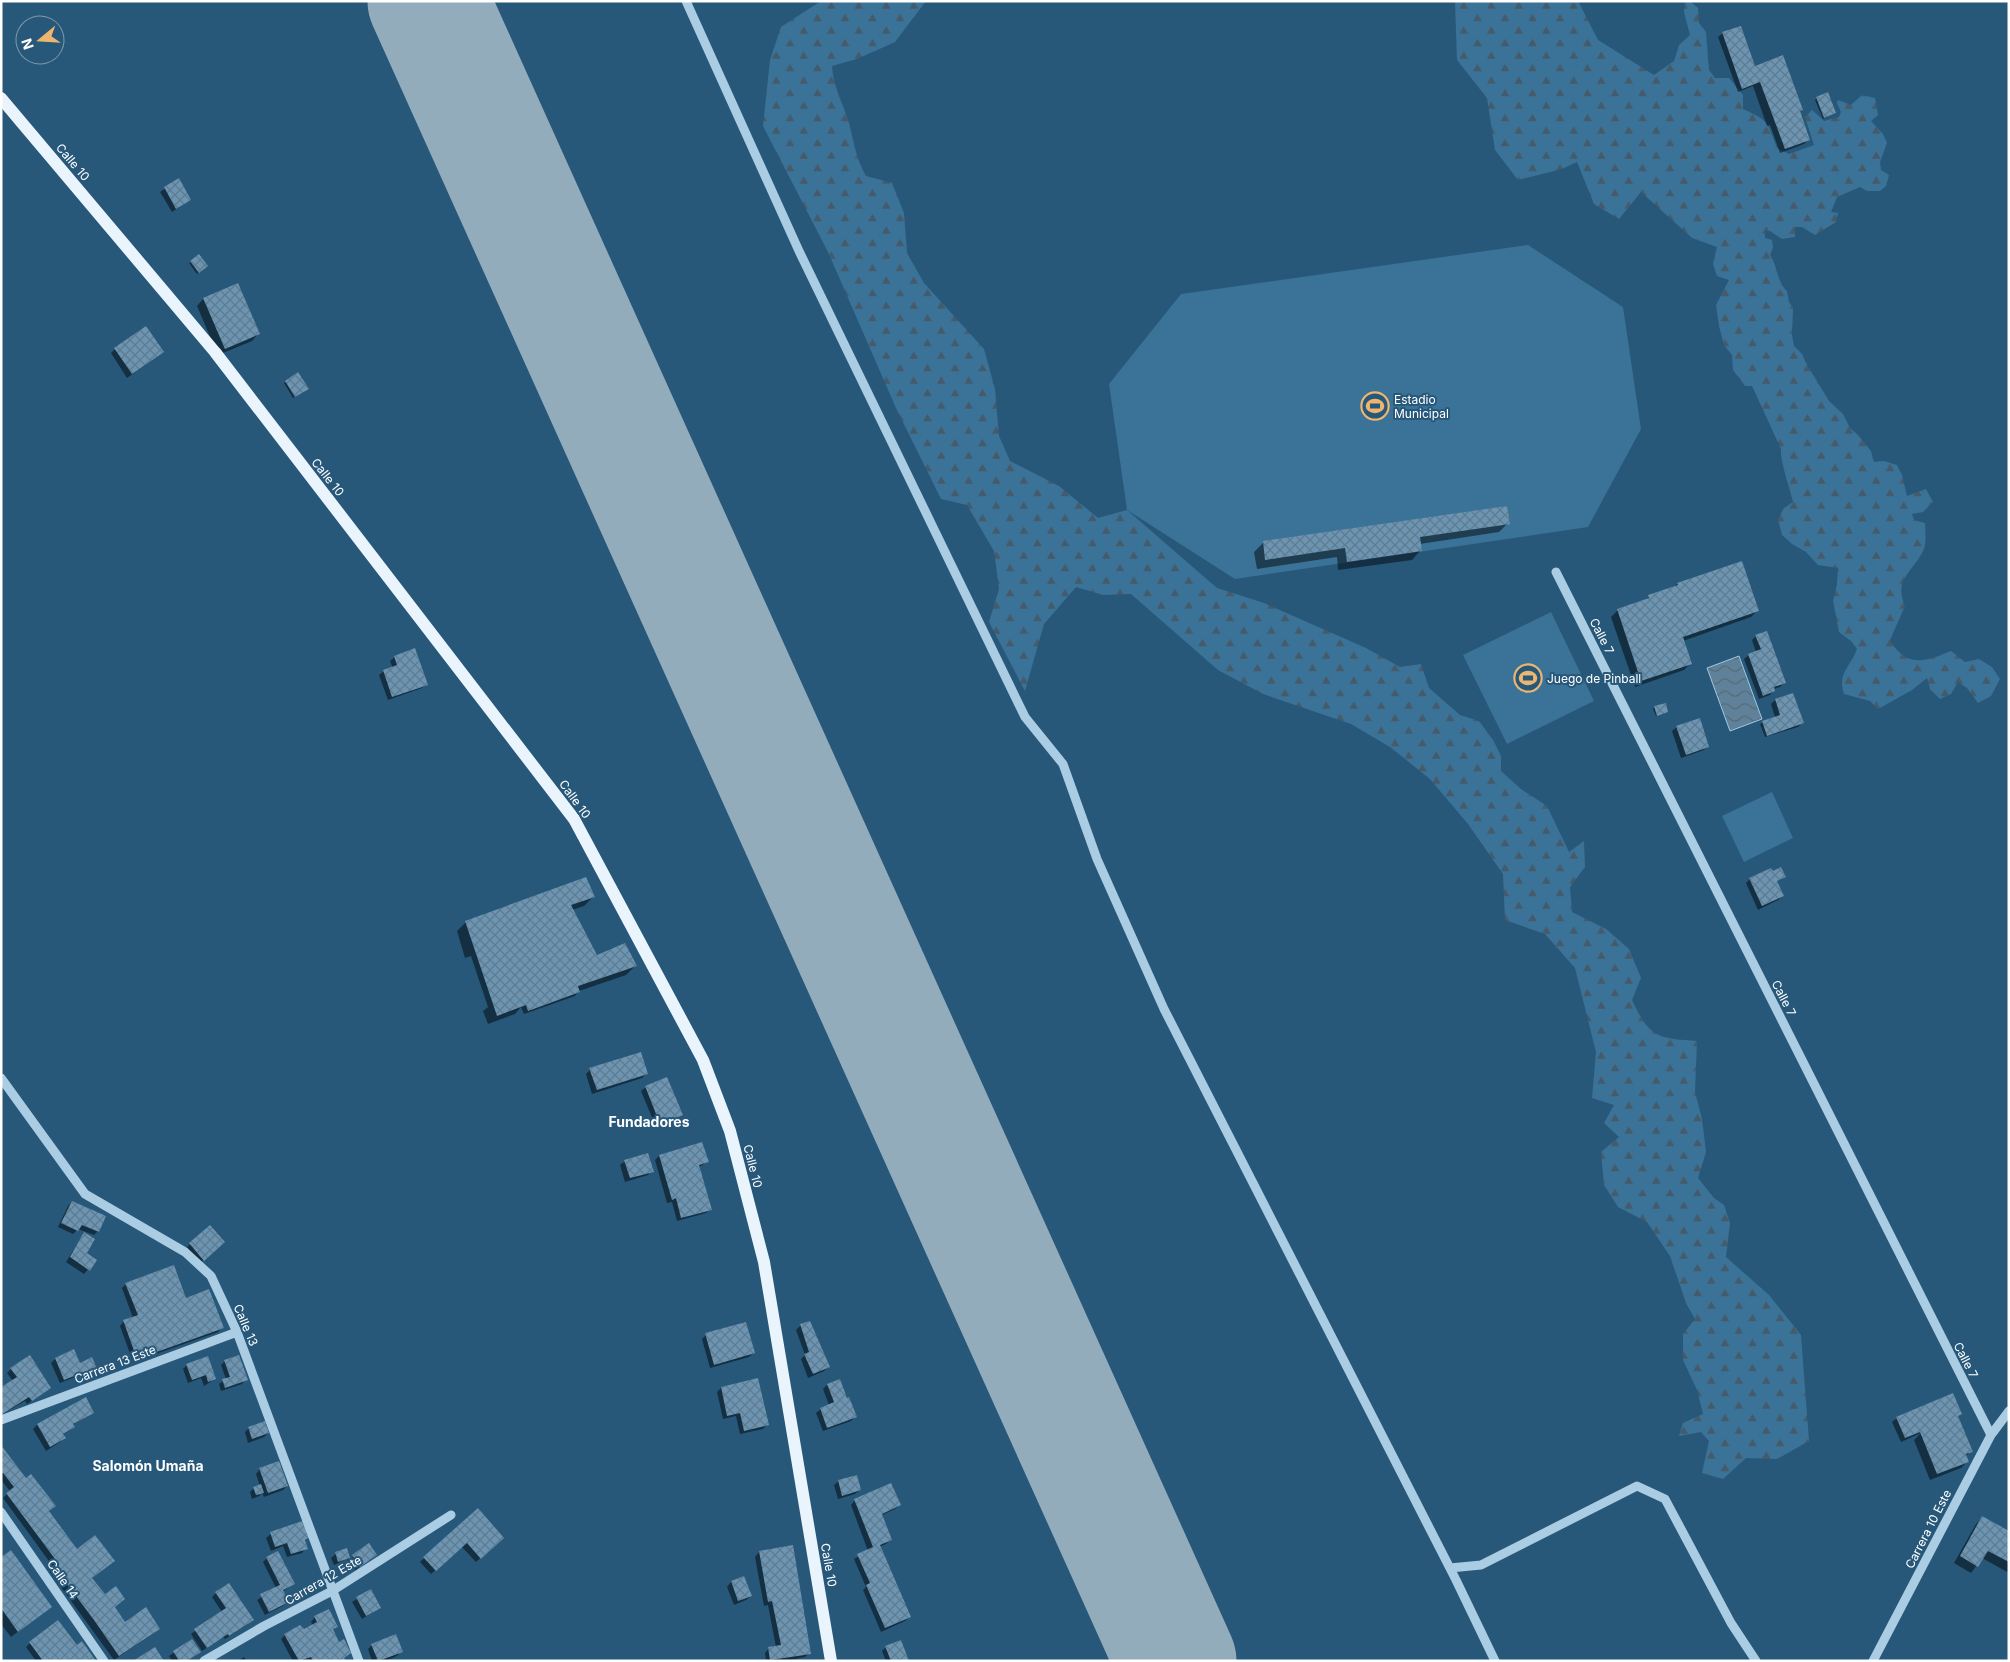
<svg xmlns="http://www.w3.org/2000/svg" width="2010" height="1662" viewBox="0 0 2010 1662" font-family="Inter,sans-serif">
  <style>
    .green { fill: #3b7298 }
    .forest { fill: url(#forest-firs) }
    .water { fill: url(#water-waves); stroke: #9fc9e4 }
    .shadow { fill: #0007 }
    .lines { fill: none; stroke-linecap: round; stroke-linejoin: round }
    .runway { stroke: #93acbc; stroke-width: 121 }
    .building { fill: url(#building-cross-hatch) }
    .minor { stroke: #abcde4; stroke-width: 9 }
    .major { stroke: #eaf4fc; stroke-width: 12 }
    .labels { text-anchor: middle; dominant-baseline: central; stroke-width: 4; stroke-linejoin: round; paint-order: stroke }
    .street-label { font-size: 12px; fill: #fff; stroke: #27587a }
    .poi-label { font-size: 12px; fill: #fff; stroke: #27587a; text-anchor: start }
    .neighbourhood-label { font-size: 14px; font-weight: bold; fill: #fff; stroke: #27587a }
  </style>
  <defs>
    <pattern id="forest-firs" width="22" height="20" patternUnits="userSpaceOnUse" patternTransform="scale(1.25)"><rect width="22" height="20" fill="#3b7298"/><path d="M5 1l3.5 6h-7zM16 11l3.5 6h-7z" fill="#455b6a"/></pattern>
    <pattern id="water-waves" width="16" height="10" patternUnits="userSpaceOnUse" patternTransform="scale(1.25)"><rect width="16" height="10" fill="#5f829a"/><path d="M0 5q4-4 8 0t8 0" fill="none" stroke="#566a77"/></pattern>
    <pattern id="building-cross-hatch" width="8" height="8" patternUnits="userSpaceOnUse" patternTransform="scale(1.25)"><rect width="8" height="8" fill="#6b95b2"/><path d="M0 0l8 8M0 8l8-8" fill="none" stroke="#607b8e"/></pattern>
  </defs>
  <rect width="100%" height="100%" fill="#27587a"/>
  <path class="green" d="M 1528,245 L 1623,307 L 1641,429 L 1588,527 L 1235,579 L 1127,510 L 1109,384 L 1181,294 Z
    M 1551,612 L 1594,701 L 1507,744 L 1463,655 Z
    M 1772,792 L 1793,838 L 1744,862 L 1722,816 Z"/>
  <path class="forest" d="M 821,1 L 926,1 L 895,42 L 857,59 L 832,66 C 833,87 843,103 849,123 C 854,142 856,159 866,176 L 892,183 L 904,213 L 907,253 L 924,283 L 984,349 L 995,389 L 999,436 L 1010,461 L 1059,486 L 1098,518 L 1127,510 L 1217,588 L 1264,603 L 1366,648 L 1400,667 L 1421,664 L 1429,688 L 1460,715 L 1479,721 L 1493,740 L 1501,756 L 1501,771 L 1521,789 L 1547,806 L 1569,852 L 1584,841 L 1585,867 L 1570,887 L 1572,912 L 1606,929 L 1629,949 L 1641,978 L 1632,1000 C 1650,1038 1656,1038 1697,1041 L 1695,1092 L 1702,1119 L 1706,1152 L 1698,1178 L 1714,1198 L 1724,1205 L 1730,1223 L 1726,1257 L 1769,1295 L 1801,1335 L 1809,1441 L 1777,1459 L 1746,1458 L 1723,1479 L 1702,1473 L 1709,1441 L 1701,1432 L 1679,1436 L 1683,1423 L 1703,1414 L 1697,1390 L 1683,1360 L 1683,1334 L 1695,1319 L 1686,1303 L 1670,1256 L 1647,1222 L 1618,1207 L 1604,1185 L 1601,1152 L 1619,1137 L 1604,1123 L 1614,1105 L 1592,1098 L 1596,1052 L 1575,968 L 1545,934 L 1505,920 L 1503,874 L 1468,824 L 1430,779 L 1390,747 L 1351,724 L 1263,694 L 1218,670 L 1131,594 L 1103,595 L 1076,587 L 1044,624 L 1025,691 L 989,622 L 999,589 L 994,551 L 967,505 L 941,499 L 896,408 L 828,252 L 763,126 L 770,60 L 781,27 Z
    M 1455,1 L 1578,1 L 1598,40 L 1654,75 L 1674,61 L 1679,45 L 1690,35 L 1684,12 L 1685,1 L 1690,1 L 1698,8 L 1699,23 L 1706,32 L 1709,70 L 1715,78 L 1729,78 L 1743,95 L 1743,109 C 1769,121 1767,121 1777,148 L 1789,154 L 1814,145 L 1805,117 L 1812,110 L 1824,121 L 1839,117 L 1841,112 L 1837,103 L 1838,100 L 1851,105 L 1862,95 L 1875,98 L 1878,115 L 1871,121 L 1883,134 L 1887,143 L 1880,162 L 1881,170 L 1889,175 L 1886,186 L 1880,191 L 1867,191 L 1860,187 L 1837,197 L 1831,212 L 1838,213 L 1836,222 L 1815,235 L 1802,227 L 1795,227 L 1795,237 L 1782,239 L 1770,231 L 1765,231 L 1765,238 L 1772,240 L 1773,248 L 1770,255 C 1778,267 1777,282 1787,291 L 1789,302 L 1793,308 L 1792,335 L 1794,346 L 1802,354 L 1806,363 L 1829,401 L 1843,414 L 1850,428 L 1858,435 L 1871,451 L 1874,462 L 1884,461 L 1897,465 L 1902,475 L 1907,496 L 1926,489 L 1933,502 L 1923,512 L 1912,514 L 1914,520 L 1925,523 C 1925,531 1927,543 1923,551 C 1913,572 1893,579 1905,606 L 1890,640 C 1906,668 1925,662 1951,651 L 1965,662 L 1979,659 L 1992,667 L 2000,679 L 1991,696 L 1978,703 L 1967,688 L 1958,682 L 1951,694 L 1940,699 L 1930,689 L 1927,678 L 1912,690 L 1878,709 L 1870,701 L 1844,694 C 1837,673 1850,668 1857,649 L 1851,641 L 1839,632 L 1833,601 L 1837,584 L 1838,568 L 1818,565 L 1806,552 L 1792,544 L 1782,535 L 1778,519 L 1784,508 L 1793,502 C 1790,488 1780,462 1781,449 L 1752,386 L 1745,386 L 1733,370 L 1732,355 L 1724,345 L 1719,326 L 1716,305 L 1729,280 L 1717,276 L 1713,264 L 1717,247 L 1692,238 L 1641,192 L 1619,219 L 1594,204 L 1577,162 L 1562,169 L 1518,180 L 1495,150 L 1487,98 L 1457,60 Z"/>
  <path class="water" d="M 1739,656 L 1762,719 L 1730,731 L 1707,668 Z"/>
  <path class="shadow" d="M 1723,33 L 1754,68 L 1801,110 L 1799,112 L 1808,140 L 1804,144 L 1780,153 L 1770,125 L 1767,126 L 1753,86 L 1738,92 L 1718,37 Z
    M 1817,98 L 1835,113 L 1823,119 L 1815,100 Z
    M 178,180 L 190,200 L 172,212 L 160,192 Z
    M 191,262 L 206,266 L 197,274 L 189,263 Z
    M 203,299 L 258,334 L 252,341 L 218,355 L 197,306 Z
    M 115,349 L 163,352 L 127,378 L 111,353 Z
    M 286,382 L 305,391 L 293,398 L 284,383 Z
    M 1506,507 L 1508,523 L 1499,532 L 1420,544 L 1421,550 L 1412,560 L 1338,570 L 1337,557 L 1257,569 L 1254,552 L 1263,543 Z
    M 1741,563 L 1757,611 L 1751,617 L 1683,641 L 1691,663 L 1684,670 L 1635,687 L 1611,617 L 1617,611 L 1644,601 L 1649,597 L 1673,588 L 1677,584 Z
    M 1756,636 L 1784,683 L 1780,687 L 1774,689 L 1770,695 L 1759,699 L 1744,659 L 1749,655 L 1756,652 L 1752,640 Z
    M 395,657 L 426,684 L 422,688 L 388,700 L 379,675 L 384,671 L 393,668 L 390,661 Z
    M 1793,694 L 1802,723 L 1798,727 L 1765,737 L 1760,724 L 1775,717 L 1771,704 L 1775,700 Z
    M 1655,707 L 1667,712 L 1656,716 L 1653,709 Z
    M 1677,727 L 1708,746 L 1704,750 L 1681,758 L 1672,731 Z
    M 1784,876 L 1776,882 L 1783,896 L 1778,900 L 1758,910 L 1746,883 L 1750,879 Z
    M 593,897 L 584,906 L 572,910 L 597,956 L 635,966 L 626,975 L 579,991 L 575,996 L 524,1014 L 521,1007 L 515,1014 L 488,1024 L 483,1011 L 488,1007 L 471,956 L 465,958 L 457,931 L 466,922 Z
    M 590,1070 L 646,1074 L 642,1078 L 592,1094 L 586,1074 Z
    M 646,1087 L 681,1114 L 677,1119 L 656,1127 L 641,1091 Z
    M 701,1143 L 707,1162 L 699,1167 L 711,1209 L 706,1213 L 677,1221 L 672,1202 L 667,1203 L 655,1160 L 659,1156 Z
    M 625,1161 L 652,1171 L 648,1175 L 625,1182 L 620,1165 Z
    M 72,1202 L 98,1231 L 94,1235 L 78,1229 L 73,1234 L 58,1227 L 68,1206 Z
    M 209,1227 L 220,1246 L 199,1264 L 186,1248 Z
    M 84,1234 L 85,1253 L 95,1261 L 84,1274 L 66,1262 Z
    M 126,1284 L 222,1327 L 218,1332 L 133,1362 L 120,1326 L 124,1321 L 133,1318 L 122,1288 Z
    M 801,1325 L 828,1367 L 824,1371 L 808,1378 L 801,1359 L 805,1355 L 796,1330 Z
    M 706,1335 L 753,1353 L 749,1357 L 710,1368 L 702,1339 Z
    M 73,1351 L 79,1365 L 97,1370 L 92,1375 L 81,1380 L 80,1375 L 60,1383 L 51,1363 L 55,1359 Z
    M 225,1361 L 246,1379 L 242,1384 L 221,1391 L 219,1384 L 226,1379 L 221,1365 Z
    M 187,1365 L 215,1379 L 204,1386 L 201,1378 L 188,1383 L 183,1369 Z
    M 11,1369 L 50,1388 L 27,1404 L 25,1401 L 1,1415 L 1,1388 L 13,1381 L 7,1373 Z
    M 839,1381 L 855,1417 L 851,1421 L 823,1431 L 816,1413 L 821,1409 L 829,1405 L 823,1389 L 827,1385 Z
    M 721,1388 L 767,1424 L 763,1429 L 740,1434 L 736,1416 L 723,1419 L 717,1392 Z
    M 85,1399 L 92,1413 L 72,1425 L 73,1427 L 69,1431 L 62,1435 L 64,1438 L 60,1442 L 46,1451 L 33,1429 L 37,1425 Z
    M 1960,1414 L 1957,1417 L 1971,1451 L 1965,1457 L 1967,1462 L 1961,1468 L 1930,1480 L 1914,1440 L 1921,1433 L 1901,1442 L 1892,1422 L 1897,1418 Z
    M 249,1428 L 268,1433 L 264,1437 L 248,1443 L 245,1432 Z
    M 1,1447 L 50,1510 L 48,1512 L 91,1578 L 124,1624 L 158,1629 L 154,1633 L 114,1660 L 50,1572 L 54,1568 L 3,1498 L 10,1491 L 1,1480 Z
    M 260,1469 L 287,1486 L 283,1490 L 264,1497 L 262,1493 L 259,1496 L 252,1499 L 250,1492 L 254,1488 L 260,1486 L 256,1474 Z
    M 839,1481 L 860,1490 L 855,1494 L 838,1499 L 834,1485 Z
    M 855,1500 L 900,1505 L 895,1509 L 882,1515 L 890,1540 L 886,1544 L 879,1547 L 909,1617 L 905,1621 L 881,1632 L 863,1590 L 866,1587 L 854,1559 L 868,1551 L 851,1505 Z
    M 478,1509 L 498,1542 L 476,1562 L 462,1547 L 431,1574 L 420,1562 Z
    M 1982,1518 L 2009,1532 L 2009,1573 L 1982,1558 L 1971,1573 L 1954,1563 L 1976,1524 Z
    M 271,1534 L 310,1537 L 304,1542 L 306,1548 L 302,1553 L 287,1557 L 283,1546 L 271,1551 L 266,1538 Z
    M 369,1545 L 371,1559 L 355,1570 L 347,1559 L 334,1565 L 331,1558 L 336,1554 L 346,1550 L 349,1560 Z
    M 792,1547 L 810,1653 L 805,1657 L 786,1661 L 766,1661 L 765,1653 L 769,1648 L 776,1647 L 768,1605 L 764,1606 L 755,1557 L 759,1552 Z
    M 1,1558 L 50,1607 L 11,1637 L 1,1624 Z
    M 267,1558 L 293,1584 L 282,1592 L 287,1602 L 283,1606 L 265,1615 L 257,1600 L 276,1588 L 263,1562 Z
    M 744,1578 L 751,1596 L 746,1600 L 734,1605 L 727,1587 L 731,1582 Z
    M 371,1590 L 380,1607 L 362,1619 L 352,1602 Z
    M 216,1593 L 248,1624 L 225,1639 L 223,1637 L 202,1651 L 191,1634 L 222,1612 L 212,1597 Z
    M 315,1617 L 336,1626 L 332,1631 L 344,1661 L 293,1661 L 281,1639 L 285,1635 L 303,1631 L 313,1626 L 311,1622 Z
    M 191,1641 L 199,1652 L 188,1661 L 172,1661 L 169,1656 Z
    M 30,1643 L 77,1647 L 94,1661 L 36,1661 L 26,1647 Z
    M 372,1645 L 401,1652 L 397,1656 L 386,1661 L 372,1661 L 368,1649 Z
    M 886,1647 L 907,1661 L 886,1661 L 882,1651 Z
    M 244,1657 L 247,1661 L 238,1661 Z"/>
  <g class="lines">
    <path class="runway" d="M 428,1 L 1176,1661"/>
  </g>
  <path class="building" d="M 1741,26 L 1755,66 L 1783,55 L 1803,110 L 1800,111 L 1810,140 L 1785,149 L 1760,82 L 1742,89 L 1722,32 Z
    M 1828,92 L 1836,113 L 1824,118 L 1816,97 Z
    M 179,178 L 191,200 L 176,209 L 164,187 Z
    M 199,254 L 208,266 L 199,273 L 190,261 Z
    M 238,283 L 260,334 L 225,349 L 203,298 Z
    M 146,326 L 164,352 L 132,374 L 114,348 Z
    M 298,372 L 309,389 L 295,397 L 285,381 Z
    M 1507,506 L 1510,524 L 1420,537 L 1422,551 L 1347,562 L 1345,548 L 1265,560 L 1263,541 Z
    M 1742,561 L 1759,611 L 1683,637 L 1692,664 L 1641,681 L 1617,609 L 1649,598 L 1648,595 L 1678,585 L 1677,583 Z
    M 1767,631 L 1786,683 L 1774,687 L 1775,691 L 1763,696 L 1748,654 L 1761,649 L 1755,635 Z
    M 415,648 L 428,685 L 392,697 L 383,670 L 397,665 L 394,656 Z
    M 1793,693 L 1804,723 L 1767,736 L 1762,721 L 1780,715 L 1775,699 Z
    M 1666,703 L 1668,712 L 1657,716 L 1654,706 Z
    M 1700,718 L 1709,747 L 1686,755 L 1676,726 Z
    M 1781,867 L 1786,877 L 1777,881 L 1784,896 L 1762,906 L 1749,878 L 1771,868 L 1773,871 Z
    M 586,877 L 595,897 L 571,905 L 597,955 L 625,943 L 637,966 L 578,986 L 580,992 L 528,1011 L 526,1005 L 497,1016 L 465,921 Z
    M 641,1052 L 648,1074 L 597,1090 L 589,1068 Z
    M 667,1077 L 683,1115 L 660,1124 L 645,1086 Z
    M 702,1142 L 709,1162 L 699,1165 L 712,1210 L 681,1218 L 676,1198 L 672,1200 L 659,1155 Z
    M 648,1153 L 654,1172 L 630,1178 L 624,1160 Z
    M 72,1201 L 106,1216 L 99,1232 L 82,1225 L 78,1231 L 61,1223 Z
    M 210,1225 L 225,1242 L 204,1261 L 189,1243 Z
    M 84,1232 L 95,1239 L 87,1253 L 97,1260 L 90,1271 L 70,1257 Z
    M 174,1265 L 186,1298 L 209,1289 L 224,1328 L 137,1359 L 123,1320 L 138,1315 L 125,1283 Z
    M 810,1321 L 830,1367 L 813,1374 L 804,1354 L 809,1352 L 800,1324 Z
    M 746,1322 L 755,1353 L 714,1365 L 705,1333 Z
    M 74,1349 L 80,1363 L 92,1357 L 98,1371 L 86,1376 L 84,1372 L 64,1380 L 55,1358 Z
    M 30,1355 L 51,1388 L 32,1401 L 29,1397 L 1,1415 L 1,1387 L 17,1377 L 10,1368 Z
    M 239,1355 L 248,1380 L 225,1388 L 222,1379 L 230,1377 L 224,1360 Z
    M 208,1356 L 216,1379 L 208,1382 L 206,1375 L 192,1380 L 186,1364 Z
    M 758,1378 L 769,1425 L 744,1431 L 740,1413 L 727,1416 L 721,1387 Z
    M 840,1379 L 847,1398 L 849,1397 L 857,1417 L 827,1428 L 820,1408 L 834,1402 L 827,1384 Z
    M 1953,1393 L 1962,1414 L 1958,1416 L 1973,1452 L 1966,1454 L 1969,1462 L 1937,1474 L 1920,1432 L 1905,1438 L 1896,1417 Z
    M 86,1397 L 94,1413 L 73,1424 L 75,1427 L 63,1434 L 66,1438 L 50,1447 L 37,1424 Z
    M 265,1421 L 269,1433 L 252,1439 L 248,1427 Z
    M 1,1445 L 26,1478 L 31,1474 L 56,1506 L 49,1511 L 77,1549 L 95,1535 L 115,1561 L 92,1578 L 105,1594 L 116,1586 L 125,1599 L 115,1607 L 125,1622 L 146,1607 L 160,1629 L 119,1656 L 94,1620 L 54,1567 L 58,1563 L 6,1493 L 14,1487 L 3,1473 L 1,1474 Z
    M 279,1461 L 288,1486 L 268,1493 L 259,1468 Z
    M 857,1475 L 861,1490 L 842,1496 L 838,1480 Z
    M 891,1483 L 901,1505 L 882,1514 L 892,1540 L 880,1545 L 911,1617 L 885,1628 L 866,1585 L 870,1583 L 857,1554 L 873,1547 L 854,1499 Z
    M 261,1484 L 264,1493 L 256,1495 L 253,1487 Z
    M 478,1508 L 504,1538 L 481,1559 L 467,1543 L 436,1571 L 423,1557 Z
    M 1982,1516 L 2009,1531 L 2009,1562 L 1988,1551 L 1978,1567 L 1960,1556 Z
    M 305,1520 L 311,1537 L 305,1540 L 308,1549 L 291,1554 L 287,1543 L 275,1547 L 270,1532 Z
    M 369,1543 L 377,1555 L 360,1567 L 352,1555 Z
    M 793,1545 L 811,1654 L 770,1660 L 768,1647 L 781,1645 L 772,1601 L 768,1602 L 759,1551 Z
    M 347,1548 L 350,1558 L 338,1562 L 335,1552 Z
    M 11,1550 L 52,1607 L 18,1632 L 1,1608 L 1,1557 Z
    M 278,1551 L 295,1584 L 283,1590 L 289,1602 L 269,1612 L 260,1594 L 280,1585 L 266,1557 Z
    M 744,1576 L 752,1596 L 738,1601 L 731,1581 Z
    M 229,1583 L 254,1620 L 229,1636 L 228,1634 L 207,1648 L 194,1629 L 226,1608 L 215,1592 Z
    M 371,1589 L 381,1608 L 366,1616 L 356,1597 Z
    M 329,1609 L 338,1627 L 333,1629 L 339,1642 L 344,1639 L 351,1653 L 344,1658 L 346,1661 L 313,1661 L 311,1657 L 299,1661 L 284,1634 L 300,1625 L 304,1629 L 317,1622 L 314,1616 Z
    M 58,1620 L 77,1645 L 82,1641 L 96,1661 L 43,1661 L 29,1642 Z
    M 396,1634 L 403,1652 L 378,1661 L 371,1644 Z
    M 192,1639 L 201,1652 L 187,1661 L 179,1661 L 173,1651 Z
    M 901,1640 L 909,1661 L 891,1661 L 885,1646 Z
    M 155,1647 L 164,1661 L 133,1661 Z"/>
  <g class="lines">
    <path class="minor" d="M 686,1 L 799,251 L 1025,717 L 1063,764 L 1097,859 L 1164,1009 L 1456,1580 L 1495,1661
      M 1556,572 L 1991,1435
      M 1,1078 L 85,1194 L 185,1252 L 211,1276 L 237,1332 L 359,1661
      M 1,1420 L 237,1332
      M 1,1512 L 104,1661
      M 1450,1568 L 1481,1565 L 1637,1486 L 1665,1499 L 1731,1623 L 1756,1661
      M 204,1661 L 264,1626 L 332,1591 L 451,1515
      M 1873,1661 L 1991,1435 L 2009,1411"/>
    <path class="major" d="M 1,98 L 215,352 L 574,819 L 703,1060 L 730,1131 L 764,1262 L 831,1661"/>
  </g>
  <defs>
    <g id="stadium-ring" transform="scale(1.4375)"><circle r="9.5" fill="#27587a" stroke="#ecb671" stroke-width="1.5"/><path d="M0-5a6.5 5 0 1 0 0 10a6.5 5 0 1 0 0-10ZM-3.5-1.8h7v3.6h-7Z" fill="#ecb671"/></g>
  </defs>
  <g fill-rule="evenodd">
    <use href="#stadium-ring" x="1375" y="406"/>
    <use href="#stadium-ring" x="1528" y="678"/>
  </g>
  <g class="labels">
    <g class="street-label">
      <text transform="translate(73 162) rotate(50)">Calle 10</text>
      <text transform="translate(328 477) rotate(52)">Calle 10</text>
      <text transform="translate(1602 636) rotate(63)">Calle 7</text>
      <text transform="translate(575 799) rotate(54)">Calle 10</text>
      <text transform="translate(1784 998) rotate(63)">Calle 7</text>
      <text transform="translate(753 1166) rotate(76)">Calle 10</text>
      <text transform="translate(246 1325) rotate(67)">Calle 13</text>
      <text transform="translate(1966 1360) rotate(63)">Calle 7</text>
      <text transform="translate(115 1364) rotate(-21)">Carrera 13 Este</text>
      <text transform="translate(1928 1529) rotate(-63)">Carrera 10 Este</text>
      <text transform="translate(829 1565) rotate(80)">Calle 10</text>
      <text transform="translate(63 1579) rotate(55)">Calle 14</text>
      <text transform="translate(323 1580) rotate(-30)">Carrera 12 Este</text>
    </g>
    <g class="poi-label">
      <text x="1394" y="399">Estadio<tspan x="1394" dy="14">Municipal</tspan></text>
      <text x="1547" y="678">Juego de Pinball</text>
    </g>
    <g class="neighbourhood-label">
      <text x="649" y="1121">Fundadores</text>
      <text x="148" y="1465">Salomón Umaña</text>
    </g>
  </g>
  <rect width="2010" height="1662" fill="none" stroke="#ffffff" stroke-width="5"/>
  <g transform="translate(40 40) rotate(252)"><circle r="24" fill="#27587a" stroke="#7d9baf"/>
  <path d="M0-4L9 19L0 12L-9 19Z" fill="#ecb671"/>
  <text y="-8" font-size="14" font-weight="bold" text-anchor="middle" fill="#ffffff">N</text>
  </g>
</svg>
